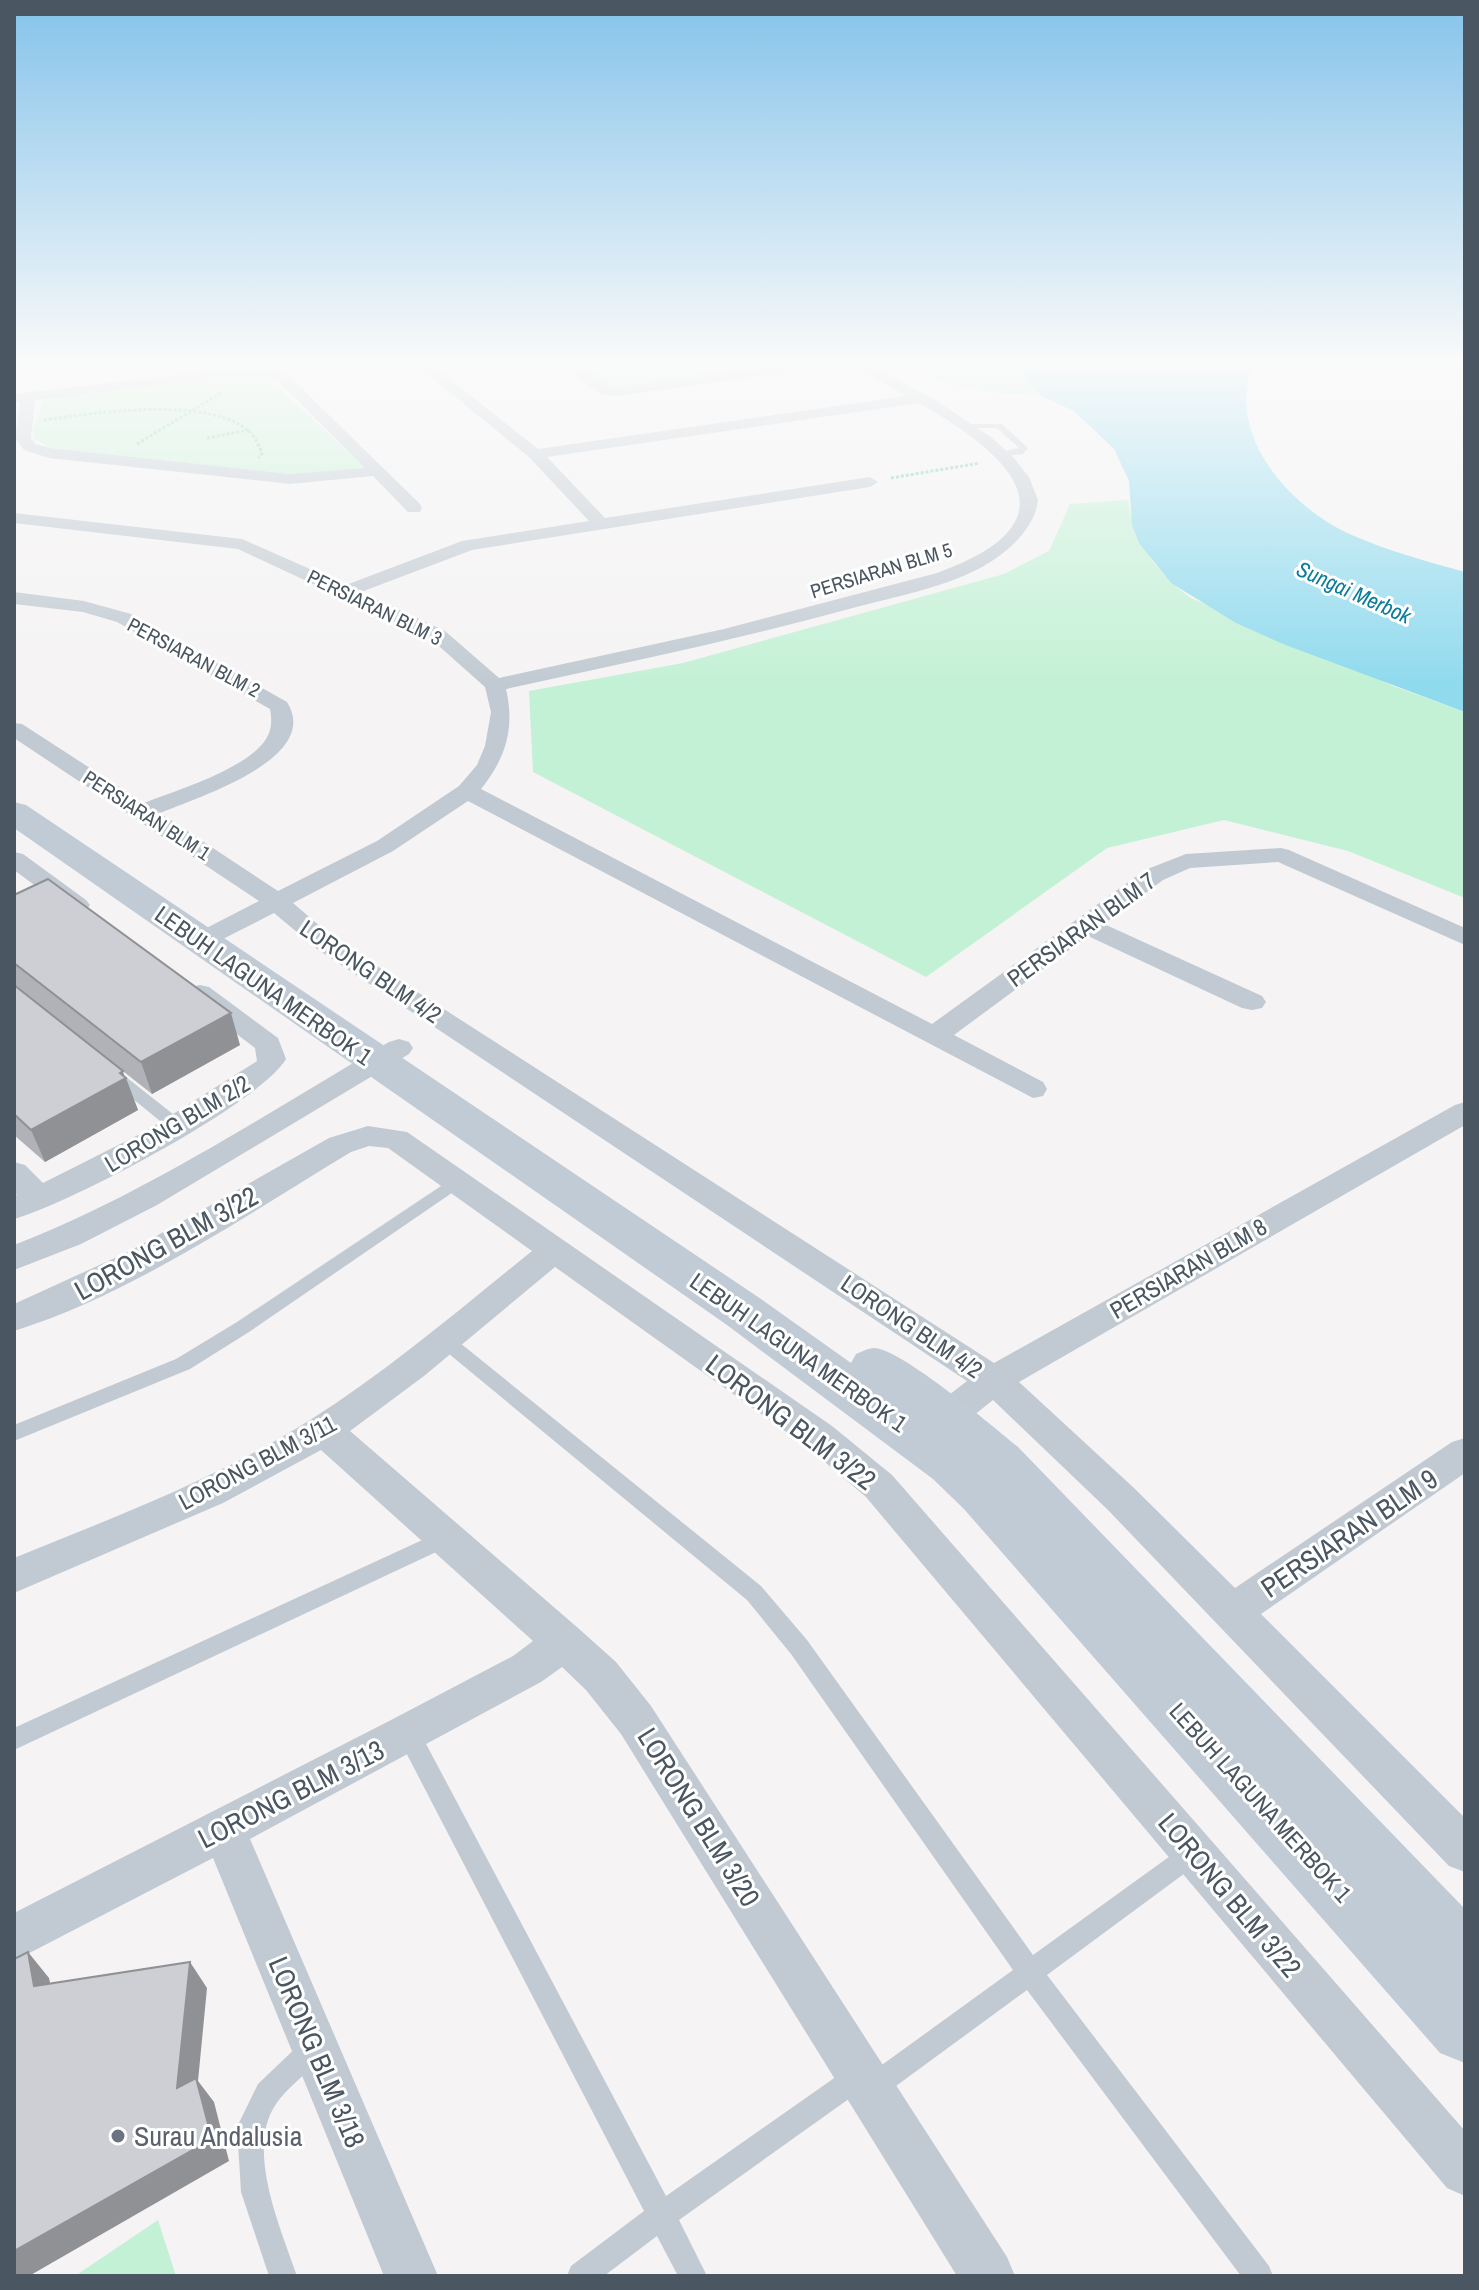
<svg xmlns="http://www.w3.org/2000/svg" width="1479" height="2290" viewBox="0 0 1479 2290" font-family="'Archivo Narrow',sans-serif">
  <style>
    .green { fill: #c3f1d5 }
    .water { fill: #90daee }
    .lines { fill: none; stroke-linecap: round; stroke-linejoin: round }
    .path { stroke: #7ad0a6; stroke-width: 3; stroke-dasharray: 3 2; stroke-linecap: butt }
    .lane { fill: #c1cad2; fill-rule: evenodd }
    .street { fill: #c1cad2; fill-rule: evenodd }
    .secondary { fill: #c1cbd6; fill-rule: evenodd }
    .wall { fill: #b0b2b7 }
    .shaded-wall { fill: #909195 }
    .building { fill: #cdcfd5; stroke: #909195; stroke-width: 2 }
    .worship-dot { fill: #6b7280; stroke: #fff; stroke-width: 3 }
    .labels { text-anchor: middle; dominant-baseline: central; stroke-width: 6; stroke-linejoin: round; paint-order: stroke }
    .far-street-label { font-size: 20px; fill: #4a5661; stroke: #fff }
    .far-water-label { font-size: 22px; font-style: italic; fill: #0c7c9b; stroke: #fff }
    .street-label { font-size: 24px; fill: #4a5661; stroke: #fff }
    .near-street-label { font-size: 28px; fill: #4a5661; stroke: #fff }
    .near-worship-label { font-size: 28px; fill: #5b616d; stroke: #fff; text-anchor: start }
  </style>
  <rect width="100%" height="100%" fill="#f5f3f3"/>
  <path class="green" d="M 575,364 L 691,364 L 709,373 L 706,377 L 626,389 L 609,388 Z
    M 910,364 L 1023,364 L 1026,376 L 1041,396 C 1002,394 939,391 910,364 Z
    M 239,374 L 270,380 L 367,469 L 309,476 L 50,448 L 35,439 L 33,431 L 44,397 Z
    M 1128,500 C 1135,544 1156,572 1191,598 L 1393,686 L 1465,712 L 1465,898 L 1348,851 L 1224,820 L 1107,848 L 926,977 L 533,772 L 529,691 L 683,663 L 1004,574 L 1049,551 L 1070,504 Z
    M 158,2220 L 176,2276 L 75,2276 Z"/>
  <path class="water" d="M 1023,364 L 1260,364 L 1250,371 C 1230,439 1289,505 1347,533 C 1385,550 1425,561 1465,572 L 1465,712 L 1283,644 L 1236,623 L 1171,583 L 1139,543 L 1132,525 L 1129,481 L 1114,449 L 1074,411 L 1041,396 L 1026,376 Z"/>
  <g class="lines">
    <path class="path" d="M 628,369 L 638,364
      M 44,420 C 95,413 209,395 250,432 C 255,437 259,446 262,453 L 259,458
      M 207,438 L 249,430
      M 137,444 L 221,393
      M 891,478 L 980,463"/>
    <path class="lane" d="M 968,424 L 1002,424 L 1028,448 L 1023,454 L 997,457 L 997,453 L 1019,448 L 997,428 L 965,428 Z
      M 116,1072 L 121,1073 L 183,1122 L 185,1126 L 183,1130 L 171,1130 L 111,1081 L 108,1077 L 111,1073 Z
      M 456,1176 L 462,1178 L 464,1182 L 462,1186 L 249,1332 L 190,1369 L 14,1441 L 14,1425 L 176,1359 L 237,1322 Z
      M 443,1332 L 449,1334 L 761,1586 L 807,1640 L 1033,1955 L 1184,1846 L 1192,1842 L 1200,1846 L 1204,1854 L 1200,1862 L 1047,1975 L 1269,2266 L 1273,2276 L 1241,2276 L 1027,1990 L 881,2097 L 872,2101 L 863,2097 L 860,2091 L 679,2220 L 707,2276 L 678,2276 L 657,2236 L 604,2276 L 567,2276 L 571,2266 L 644,2211 L 400,1741 L 397,1733 L 400,1725 L 408,1722 L 416,1725 L 666,2196 L 847,2069 L 856,2065 L 865,2069 L 868,2075 L 1013,1970 L 791,1654 L 747,1600 L 437,1344 L 434,1339 L 437,1334 Z
      M 444,1530 L 451,1533 L 454,1539 L 451,1545 L 14,1750 L 14,1728 Z
      M 311,2038 L 320,2042 L 324,2051 L 320,2060 C 306,2074 287,2088 276,2104 C 245,2149 281,2229 297,2276 L 269,2276 L 241,2192 L 237,2127 L 258,2084 L 302,2042 Z"/>
    <path class="street" d="M 415,364 L 431,364 L 538,449 L 907,396 L 851,364 L 869,364 L 882,371 L 935,400 L 991,437 L 1013,457 L 1029,477 L 1038,500 C 1035,529 1006,554 982,567 C 941,589 893,597 849,609 C 736,640 621,664 506,689 C 515,728 506,758 481,789 L 932,1024 L 1145,870 L 1186,854 L 1281,848 L 1289,850 L 1465,928 L 1465,945 L 1278,862 L 1190,868 L 1163,880 L 1104,924 L 1262,996 L 1266,1002 L 1262,1008 L 1252,1010 L 1242,1008 L 1088,936 L 954,1035 L 1043,1082 L 1047,1089 L 1043,1096 L 1033,1098 L 468,801 L 393,851 L 293,903 L 335,939 L 994,1363 L 1455,1105 L 1465,1102 L 1465,1125 L 1019,1382 L 1134,1488 L 1235,1588 L 1452,1442 L 1465,1438 L 1465,1473 L 1261,1614 L 1465,1818 L 1465,1872 L 1449,1866 L 1108,1510 L 993,1400 L 944,1439 L 931,1444 L 918,1439 L 913,1429 L 918,1419 L 967,1381 L 317,949 L 274,913 L 209,946 L 191,946 L 187,941 L 191,936 L 259,901 L 14,738 L 14,723 L 22,724 L 144,803 C 177,790 247,769 266,739 C 272,730 272,719 270,709 L 117,622 L 83,612 L 14,604 L 14,592 L 84,601 L 131,614 L 287,702 C 323,759 195,798 160,813 L 278,891 L 377,841 L 459,786 L 477,765 L 485,746 L 491,712 L 485,687 L 431,639 L 238,549 L 14,523 L 14,513 L 242,539 L 346,585 L 462,541 L 589,521 L 529,457 ZM 919,403 C 1012,456 1081,521 937,573 L 724,629 L 499,678 L 445,631 L 361,592 L 472,550 L 870,487 L 878,482 L 870,477 L 605,518 L 547,457 Z
      M 560,364 L 576,364 L 610,387 L 616,388 L 790,364 L 828,364 L 821,368 L 616,396 L 601,394 Z
      M 235,368 L 271,369 L 290,377 L 420,504 L 422,508 L 420,512 L 408,512 L 373,476 L 290,484 L 49,458 L 24,450 L 15,438 L 20,402 L 14,402 L 14,394 ZM 235,376 L 268,377 L 280,383 L 365,468 L 290,474 L 50,448 L 35,444 L 31,438 L 35,400 Z
      M 14,852 L 23,854 L 86,900 L 90,905 L 86,910 L 68,910 L 14,870 Z
      M 200,985 L 209,987 L 278,1038 L 286,1059 C 258,1105 70,1203 14,1219 L 14,1196 L 17,1195 L 14,1192 L 14,1162 L 25,1165 L 43,1183 L 146,1131 L 257,1061 L 255,1048 L 191,999 L 187,993 L 191,987 Z
      M 399,1039 L 409,1042 L 413,1048 L 409,1054 L 157,1205 L 81,1244 L 14,1270 L 14,1245 C 146,1194 267,1113 389,1042 Z
      M 368,1126 L 407,1132 L 832,1426 L 892,1475 L 1465,2131 L 1465,2196 L 1447,2188 L 866,1497 L 806,1446 L 555,1267 L 424,1376 L 350,1431 L 578,1628 L 616,1662 L 651,1706 L 1007,2257 L 1015,2276 L 957,2276 L 621,1734 L 586,1690 L 562,1667 L 541,1682 L 250,1839 L 438,2276 L 384,2276 L 213,1858 L 14,1961 L 14,1913 L 393,1719 L 513,1656 L 533,1641 L 321,1450 L 223,1503 L 14,1593 L 14,1558 C 115,1517 218,1478 310,1420 C 389,1370 460,1309 532,1251 L 388,1148 L 369,1146 L 351,1152 C 245,1216 132,1294 14,1331 L 14,1304 L 128,1252 L 329,1138 Z"/>
    <path class="secondary" d="M 14,802 L 26,805 L 761,1299 L 851,1363 L 856,1354 C 861,1352 869,1348 874,1348 C 900,1348 995,1428 1018,1447 L 1465,1909 L 1465,2063 L 1440,2053 L 964,1509 L 933,1479 L 727,1325 L 14,828 Z"/>
  </g>
  <path class="wall" d="M 14,895 L 240,1045 L 152,1094 L 26,995 L 124,1076 L 138,1110 L 45,1162 L 14,1135 Z"/>
  <path class="shaded-wall" d="M 231,1013 L 240,1045 L 152,1094 L 141,1062 Z
    M 123,1071 L 125,1079 L 126,1078 L 138,1110 L 45,1162 L 31,1130 Z
    M 28,1952 L 49,1978 L 56,2011 L 34,1986 Z
    M 190,1962 L 207,1988 L 198,2081 L 214,2102 L 229,2161 L 29,2276 L 14,2276 L 14,2251 L 177,2088 Z"/>
  <path class="building" d="M 48,879 L 231,1013 L 141,1062 L 14,963 L 14,895 Z
    M 14,985 L 123,1071 L 120,1073 L 126,1078 L 31,1130 L 14,1114 Z
    M 28,1952 L 34,1986 L 190,1962 L 177,2088 L 196,2078 L 212,2139 L 14,2251 L 14,1959 Z"/>
  <linearGradient id="sky" x2="0" y2="1"><stop stop-color="#85c3ea"/><stop offset="0.53" stop-color="#fafafa"/><stop offset="1" stop-color="#fafafa" stop-opacity="0"/></linearGradient>
  <rect width="1479" height="685" fill="url(#sky)"/>
  <circle class="worship-dot" cx="118" cy="2136" r="8"/>
  <g class="labels">
    <g class="far-street-label">
      <text transform="translate(881 570) rotate(-17)">PERSIARAN BLM 5</text>
      <text transform="translate(375 607) rotate(26)">PERSIARAN BLM 3</text>
      <text transform="translate(194 657) rotate(28)">PERSIARAN BLM 2</text>
      <text transform="translate(147 815) rotate(33)">PERSIARAN BLM 1</text>
    </g>
    <g class="far-water-label">
      <text transform="translate(1354 592) rotate(24)">Sungai Merbok</text>
    </g>
    <g class="street-label">
      <text transform="translate(1081 929) rotate(-36)">PERSIARAN BLM 7</text>
      <text transform="translate(371 971) rotate(34)">LORONG BLM 4/2</text>
      <text transform="translate(264 985) rotate(35)">LEBUH LAGUNA MERBOK 1</text>
      <text transform="translate(177 1123) rotate(-31)">LORONG BLM 2/2</text>
      <text transform="translate(1188 1268) rotate(-30)">PERSIARAN BLM 8</text>
      <text transform="translate(912 1326) rotate(34)">LORONG BLM 4/2</text>
      <text transform="translate(799 1352) rotate(35)">LEBUH LAGUNA MERBOK 1</text>
      <text transform="translate(257 1462) rotate(-28)">LORONG BLM 3/11</text>
      <text transform="translate(1261 1802) rotate(48)">LEBUH LAGUNA MERBOK 1</text>
    </g>
    <g class="near-street-label">
      <text transform="translate(166 1243) rotate(-29)">LORONG BLM 3/22</text>
      <text transform="translate(791 1422) rotate(37)">LORONG BLM 3/22</text>
      <text transform="translate(1349 1533) rotate(-34)">PERSIARAN BLM 9</text>
      <text transform="translate(291 1794) rotate(-27)">LORONG BLM 3/13</text>
      <text transform="translate(699 1817) rotate(58)">LORONG BLM 3/20</text>
      <text transform="translate(1230 1895) rotate(50)">LORONG BLM 3/22</text>
      <text transform="translate(317 2052) rotate(67)">LORONG BLM 3/18</text>
    </g>
    <g class="near-worship-label">
      <text x="134" y="2136">Surau Andalusia</text>
    </g>
  </g>
  <rect width="1479" height="2290" fill="none" stroke="#4a5661" stroke-width="32"/>
</svg>
